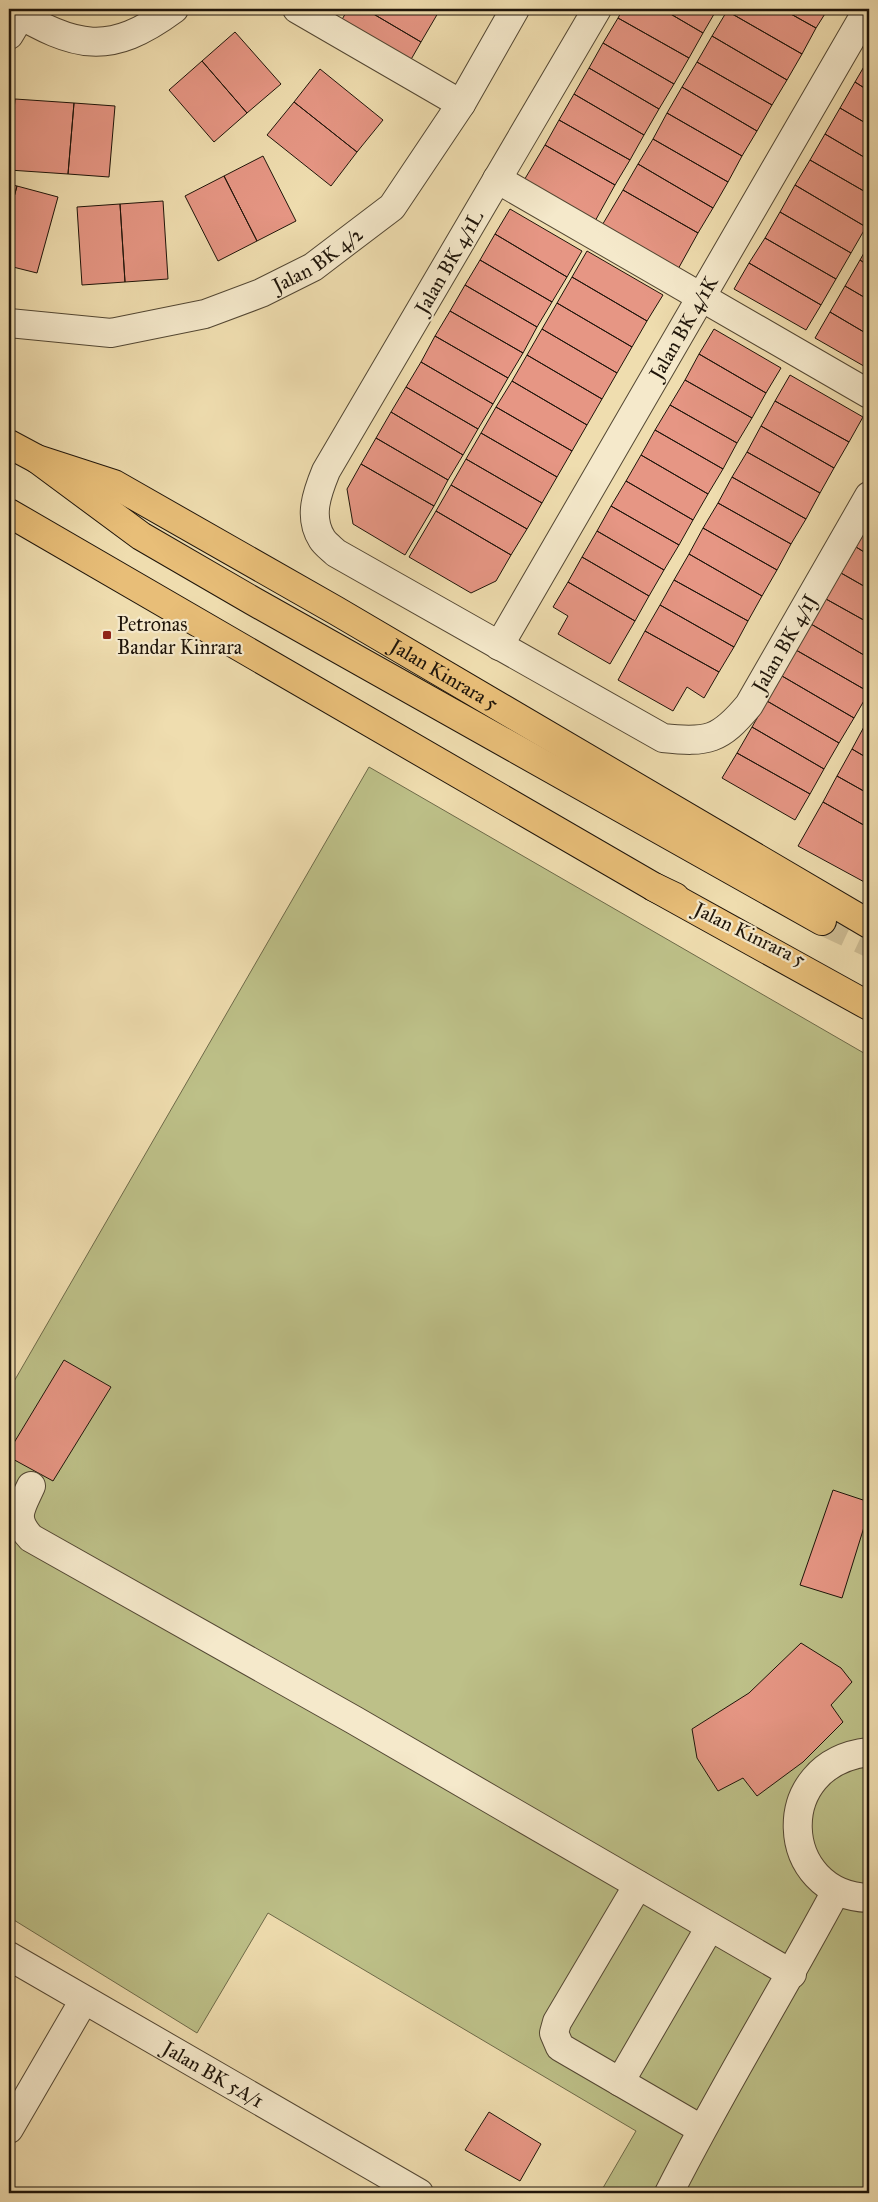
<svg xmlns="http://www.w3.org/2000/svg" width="878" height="2202" viewBox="0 0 878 2202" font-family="'IM FELL Great Primer',serif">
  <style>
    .green { fill: #bdc088; stroke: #6e6a49 }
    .building { fill: #e69684; stroke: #1f150a }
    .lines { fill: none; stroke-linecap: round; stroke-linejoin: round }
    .highway-tunnel { stroke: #d0bf96; stroke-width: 28; stroke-dasharray: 28 14; stroke-linecap: butt }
    .minor-casing { stroke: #534733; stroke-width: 30 }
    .major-casing { stroke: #1f150a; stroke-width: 30 }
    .highway-casing { stroke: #1f150a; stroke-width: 30 }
    .minor { stroke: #f5e9cb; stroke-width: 28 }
    .major { stroke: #e8be78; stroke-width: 28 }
    .highway { stroke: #e8be78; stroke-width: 28 }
    .poi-dot { fill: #8f2418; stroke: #f5e9cb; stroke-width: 2 }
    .labels { text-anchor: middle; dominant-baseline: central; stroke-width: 4.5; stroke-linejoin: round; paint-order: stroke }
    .street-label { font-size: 20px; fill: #1f150a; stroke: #f5e9cb }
    .poi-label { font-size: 20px; fill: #1f150a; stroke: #f5e9cb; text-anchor: start }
  </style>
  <rect width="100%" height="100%" fill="#efddaf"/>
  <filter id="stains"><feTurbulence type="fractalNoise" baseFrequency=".004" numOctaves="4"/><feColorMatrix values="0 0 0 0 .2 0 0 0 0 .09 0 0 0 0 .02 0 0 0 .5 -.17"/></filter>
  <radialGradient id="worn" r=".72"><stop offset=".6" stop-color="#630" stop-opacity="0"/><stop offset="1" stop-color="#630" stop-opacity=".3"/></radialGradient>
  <path class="green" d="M 369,767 L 869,1056 L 869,2193 L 600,2193 L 636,2131 L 268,1913 L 197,2033 L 9,1917 L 9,1390 Z"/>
  <path class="building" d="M 348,9 L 365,9 L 421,42 L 405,70 L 336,30 Z
    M 365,9 L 430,9 L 438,13 L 421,42 Z
    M 430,9 L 440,9 L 438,13 Z
    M 623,9 L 662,9 L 703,33 L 689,58 L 618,18 Z
    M 662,9 L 717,9 L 703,33 Z
    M 728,9 L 782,9 L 816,28 L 802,54 L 727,11 Z
    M 782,9 L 828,9 L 816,28 Z
    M 727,11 L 802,54 L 787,80 L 712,36 Z
    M 618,18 L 689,58 L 674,84 L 603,43 Z
    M 235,32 L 281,84 L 247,113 L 202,61 Z
    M 712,36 L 787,80 L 772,105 L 697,62 Z
    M 603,43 L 674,84 L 659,109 L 589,68 Z
    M 869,58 L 869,91 L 855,82 Z
    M 202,61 L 247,113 L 214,142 L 169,90 Z
    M 697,62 L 772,105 L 757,131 L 682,87 Z
    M 589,68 L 659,109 L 644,135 L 574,94 Z
    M 320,69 L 383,120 L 357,152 L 294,102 Z
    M 855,82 L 869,91 L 869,125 L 840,108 Z
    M 682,87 L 757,131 L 742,156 L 667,113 Z
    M 574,94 L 644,135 L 630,160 L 559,120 Z
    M 15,99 L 74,103 L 68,174 L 9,170 Z
    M 294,102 L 357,152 L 331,186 L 267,135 Z
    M 74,103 L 115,106 L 109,177 L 68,174 Z
    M 840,108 L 869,125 L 869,160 L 825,134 Z
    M 667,113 L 742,156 L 728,182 L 653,139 Z
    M 559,120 L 630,160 L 615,185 L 545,145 Z
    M 825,134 L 869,160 L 869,194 L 810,160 Z
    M 653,139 L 728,182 L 713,208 L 638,164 Z
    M 545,145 L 615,185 L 594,223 L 523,182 Z
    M 263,156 L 296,221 L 257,241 L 224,176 Z
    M 810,160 L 869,194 L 869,221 L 866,227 L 795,185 Z
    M 638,164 L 713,208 L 698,233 L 623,190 Z
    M 224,176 L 257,241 L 218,261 L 185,196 Z
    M 9,184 L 17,186 L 9,216 Z
    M 795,185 L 866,227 L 851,253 L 780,212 Z
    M 17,186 L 58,197 L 37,273 L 9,266 L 9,216 Z
    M 623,190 L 698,233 L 677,271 L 601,227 Z
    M 163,201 L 168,279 L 125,282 L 120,204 Z
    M 120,204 L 125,282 L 82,285 L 77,207 Z
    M 510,209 L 582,251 L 567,277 L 495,234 Z
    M 780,212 L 851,253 L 836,279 L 765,238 Z
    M 495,234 L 567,277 L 552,302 L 480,260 Z
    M 765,238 L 836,279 L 821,305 L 749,263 Z
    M 869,244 L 869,266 L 860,260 Z
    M 587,251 L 663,295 L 647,321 L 572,277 Z
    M 480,260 L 552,302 L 537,327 L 465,285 Z
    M 860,260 L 869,266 L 869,300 L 845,286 Z
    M 749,263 L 821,305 L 806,330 L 734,289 Z
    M 572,277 L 647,321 L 632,347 L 557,303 Z
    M 465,285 L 537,327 L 523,353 L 450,311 Z
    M 845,286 L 869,300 L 869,335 L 830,312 Z
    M 557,303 L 632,347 L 617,373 L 542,329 Z
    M 450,311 L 523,353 L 508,378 L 435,336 Z
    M 830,312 L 869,335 L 869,369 L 815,338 Z
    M 542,329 L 617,373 L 602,399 L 527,355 Z
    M 714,329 L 781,368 L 766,393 L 699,354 Z
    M 435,336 L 508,378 L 493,404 L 421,362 Z
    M 699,354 L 766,393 L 752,418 L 685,380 Z
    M 527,355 L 602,399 L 587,425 L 512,381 Z
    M 421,362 L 493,404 L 478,429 L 406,387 Z
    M 790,375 L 863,417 L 849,442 L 775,401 Z
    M 685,380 L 752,418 L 737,443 L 670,405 Z
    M 512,381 L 587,425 L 572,451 L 496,407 Z
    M 406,387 L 478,429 L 463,455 L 391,412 Z
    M 775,401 L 849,442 L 834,468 L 761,426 Z
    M 670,405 L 737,443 L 723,469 L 655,430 Z
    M 496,407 L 572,451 L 557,477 L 481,433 Z
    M 391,412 L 463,455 L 448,480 L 376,438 Z
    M 761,426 L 834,468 L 820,493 L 747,452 Z
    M 655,430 L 723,469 L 708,494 L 641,455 Z
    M 481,433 L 557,477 L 542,503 L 466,459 Z
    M 376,438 L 448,480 L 434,506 L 361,464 Z
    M 747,452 L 820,493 L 806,519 L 732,477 Z
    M 641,455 L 708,494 L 693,520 L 626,481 Z
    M 466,459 L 542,503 L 527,529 L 451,485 Z
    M 361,464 L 434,506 L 405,555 L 353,524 L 347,489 Z
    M 732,477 L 806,519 L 791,544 L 718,503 Z
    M 626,481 L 693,520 L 679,545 L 611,506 Z
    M 451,485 L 527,529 L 511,555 L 436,511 Z
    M 718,503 L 791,544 L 777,570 L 703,528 Z
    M 611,506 L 679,545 L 664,570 L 597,531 Z
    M 436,511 L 511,555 L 496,581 L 471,593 L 409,557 Z
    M 869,524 L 869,555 L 856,547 Z
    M 703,528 L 777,570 L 762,596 L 689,554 Z
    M 597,531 L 664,570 L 649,596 L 582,557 Z
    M 856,547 L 869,555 L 869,589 L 841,573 Z
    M 689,554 L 762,596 L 748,621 L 674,580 Z
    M 582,557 L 649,596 L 635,621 L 568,582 Z
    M 841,573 L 869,589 L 869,623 L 826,599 Z
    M 674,580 L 748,621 L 734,647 L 660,605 Z
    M 568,582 L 635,621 L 610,664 L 558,634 L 568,616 L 553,607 Z
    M 826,599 L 869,623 L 869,658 L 811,624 Z
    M 660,605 L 734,647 L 719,672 L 645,631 Z
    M 811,624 L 869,658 L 869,692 L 796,650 Z
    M 645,631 L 719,672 L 704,698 L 687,687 L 673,711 L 618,680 Z
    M 796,650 L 869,692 L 854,718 L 782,676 Z
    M 782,676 L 854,718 L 839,743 L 767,701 Z
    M 767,701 L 839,743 L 824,769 L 752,727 Z
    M 866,723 L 869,725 L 869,759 L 852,749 Z
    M 752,727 L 824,769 L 810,794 L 737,753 Z
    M 852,749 L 869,759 L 869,794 L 837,776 Z
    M 737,753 L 810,794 L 795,820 L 722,778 Z
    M 837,776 L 869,794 L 869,828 L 823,802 Z
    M 823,802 L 869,828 L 868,884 L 798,846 Z
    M 64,1360 L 111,1387 L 53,1481 L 9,1457 L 9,1451 Z
    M 833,1490 L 869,1502 L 869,1511 L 842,1598 L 800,1585 Z
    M 801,1643 L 841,1668 L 852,1682 L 831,1705 L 843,1722 L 803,1762 L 757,1796 L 743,1778 L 718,1791 L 697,1758 L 692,1729 L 749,1693 Z
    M 489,2112 L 541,2144 L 520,2181 L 465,2150 Z"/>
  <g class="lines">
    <path class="highway-tunnel" d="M 822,921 L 869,943"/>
    <g class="minor-casing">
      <g id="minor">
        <path d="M 10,9 C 76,48 109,57 174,9"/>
        <path d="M 297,9 L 461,104"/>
        <path id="s1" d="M 597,9 L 326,471 C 317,493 308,517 322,539 C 325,544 332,549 336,553 L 663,738 C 708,743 720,740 749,705 L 869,496"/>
        <path d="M 9,35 L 21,15"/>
        <path d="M 497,179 L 869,394"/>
        <path id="s2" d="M 9,323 L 111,333 L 205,314 L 261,293 L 313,267 L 392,207 L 461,104 L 515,9"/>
        <path id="s3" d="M 499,646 L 868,9"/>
        <path d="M 31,1486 C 21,1508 12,1518 31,1538 L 354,1720 L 792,1974"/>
        <path d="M 869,1752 C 770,1763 778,1895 869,1898"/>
        <path d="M 638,1885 L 557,2022 L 554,2033 L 560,2047 L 701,2129"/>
        <path id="s4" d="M 9,1956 L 419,2193"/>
        <path d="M 620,2082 L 710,1927"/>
        <path d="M 9,2129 L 84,2000"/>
        <path d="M 669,2193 C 721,2090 782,1992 836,1891"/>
      </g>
    </g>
    <g class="major-casing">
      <g id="major">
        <path id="s5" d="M 9,444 L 37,459 L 114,484 L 335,610 L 869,924"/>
        <path d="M 9,513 L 654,887 L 675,897"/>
      </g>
    </g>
    <g class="highway-casing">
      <path id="highway" d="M 37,459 L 141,536 L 253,601 L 822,921
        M 654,887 L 869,1006"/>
    </g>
    <use href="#minor" class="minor"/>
    <use href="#major" class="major"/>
    <use href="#highway" class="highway"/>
  </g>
  <rect class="poi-dot" x="102" y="630" width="10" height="10" rx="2.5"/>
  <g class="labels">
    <g class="street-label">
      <text stroke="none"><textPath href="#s2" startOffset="324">Jalan BK 4/2</textPath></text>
      <text transform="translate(449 262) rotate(-60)">Jalan BK 4/1L</text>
      <text stroke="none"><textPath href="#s3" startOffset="368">Jalan BK 4/1K</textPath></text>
      <text stroke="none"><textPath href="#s1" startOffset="1172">Jalan BK 4/1J</textPath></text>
      <text stroke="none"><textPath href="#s5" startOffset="494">Jalan Kinrara 5</textPath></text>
      <text transform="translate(750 934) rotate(26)">Jalan Kinrara 5</text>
      <text stroke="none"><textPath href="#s4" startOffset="236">Jalan BK 5A/1</textPath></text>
    </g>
    <g class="poi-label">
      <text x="117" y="624">Petronas<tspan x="117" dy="23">Bandar Kinrara</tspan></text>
    </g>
  </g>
  <rect width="878" height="2202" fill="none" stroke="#efddaf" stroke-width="30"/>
  <rect x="10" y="10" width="858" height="2182" fill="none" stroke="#1f150a" stroke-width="2.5"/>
  <rect x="15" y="15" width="848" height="2172" fill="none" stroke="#1f150a"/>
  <rect width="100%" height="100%" filter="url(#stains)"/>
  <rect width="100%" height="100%" fill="url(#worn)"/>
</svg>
